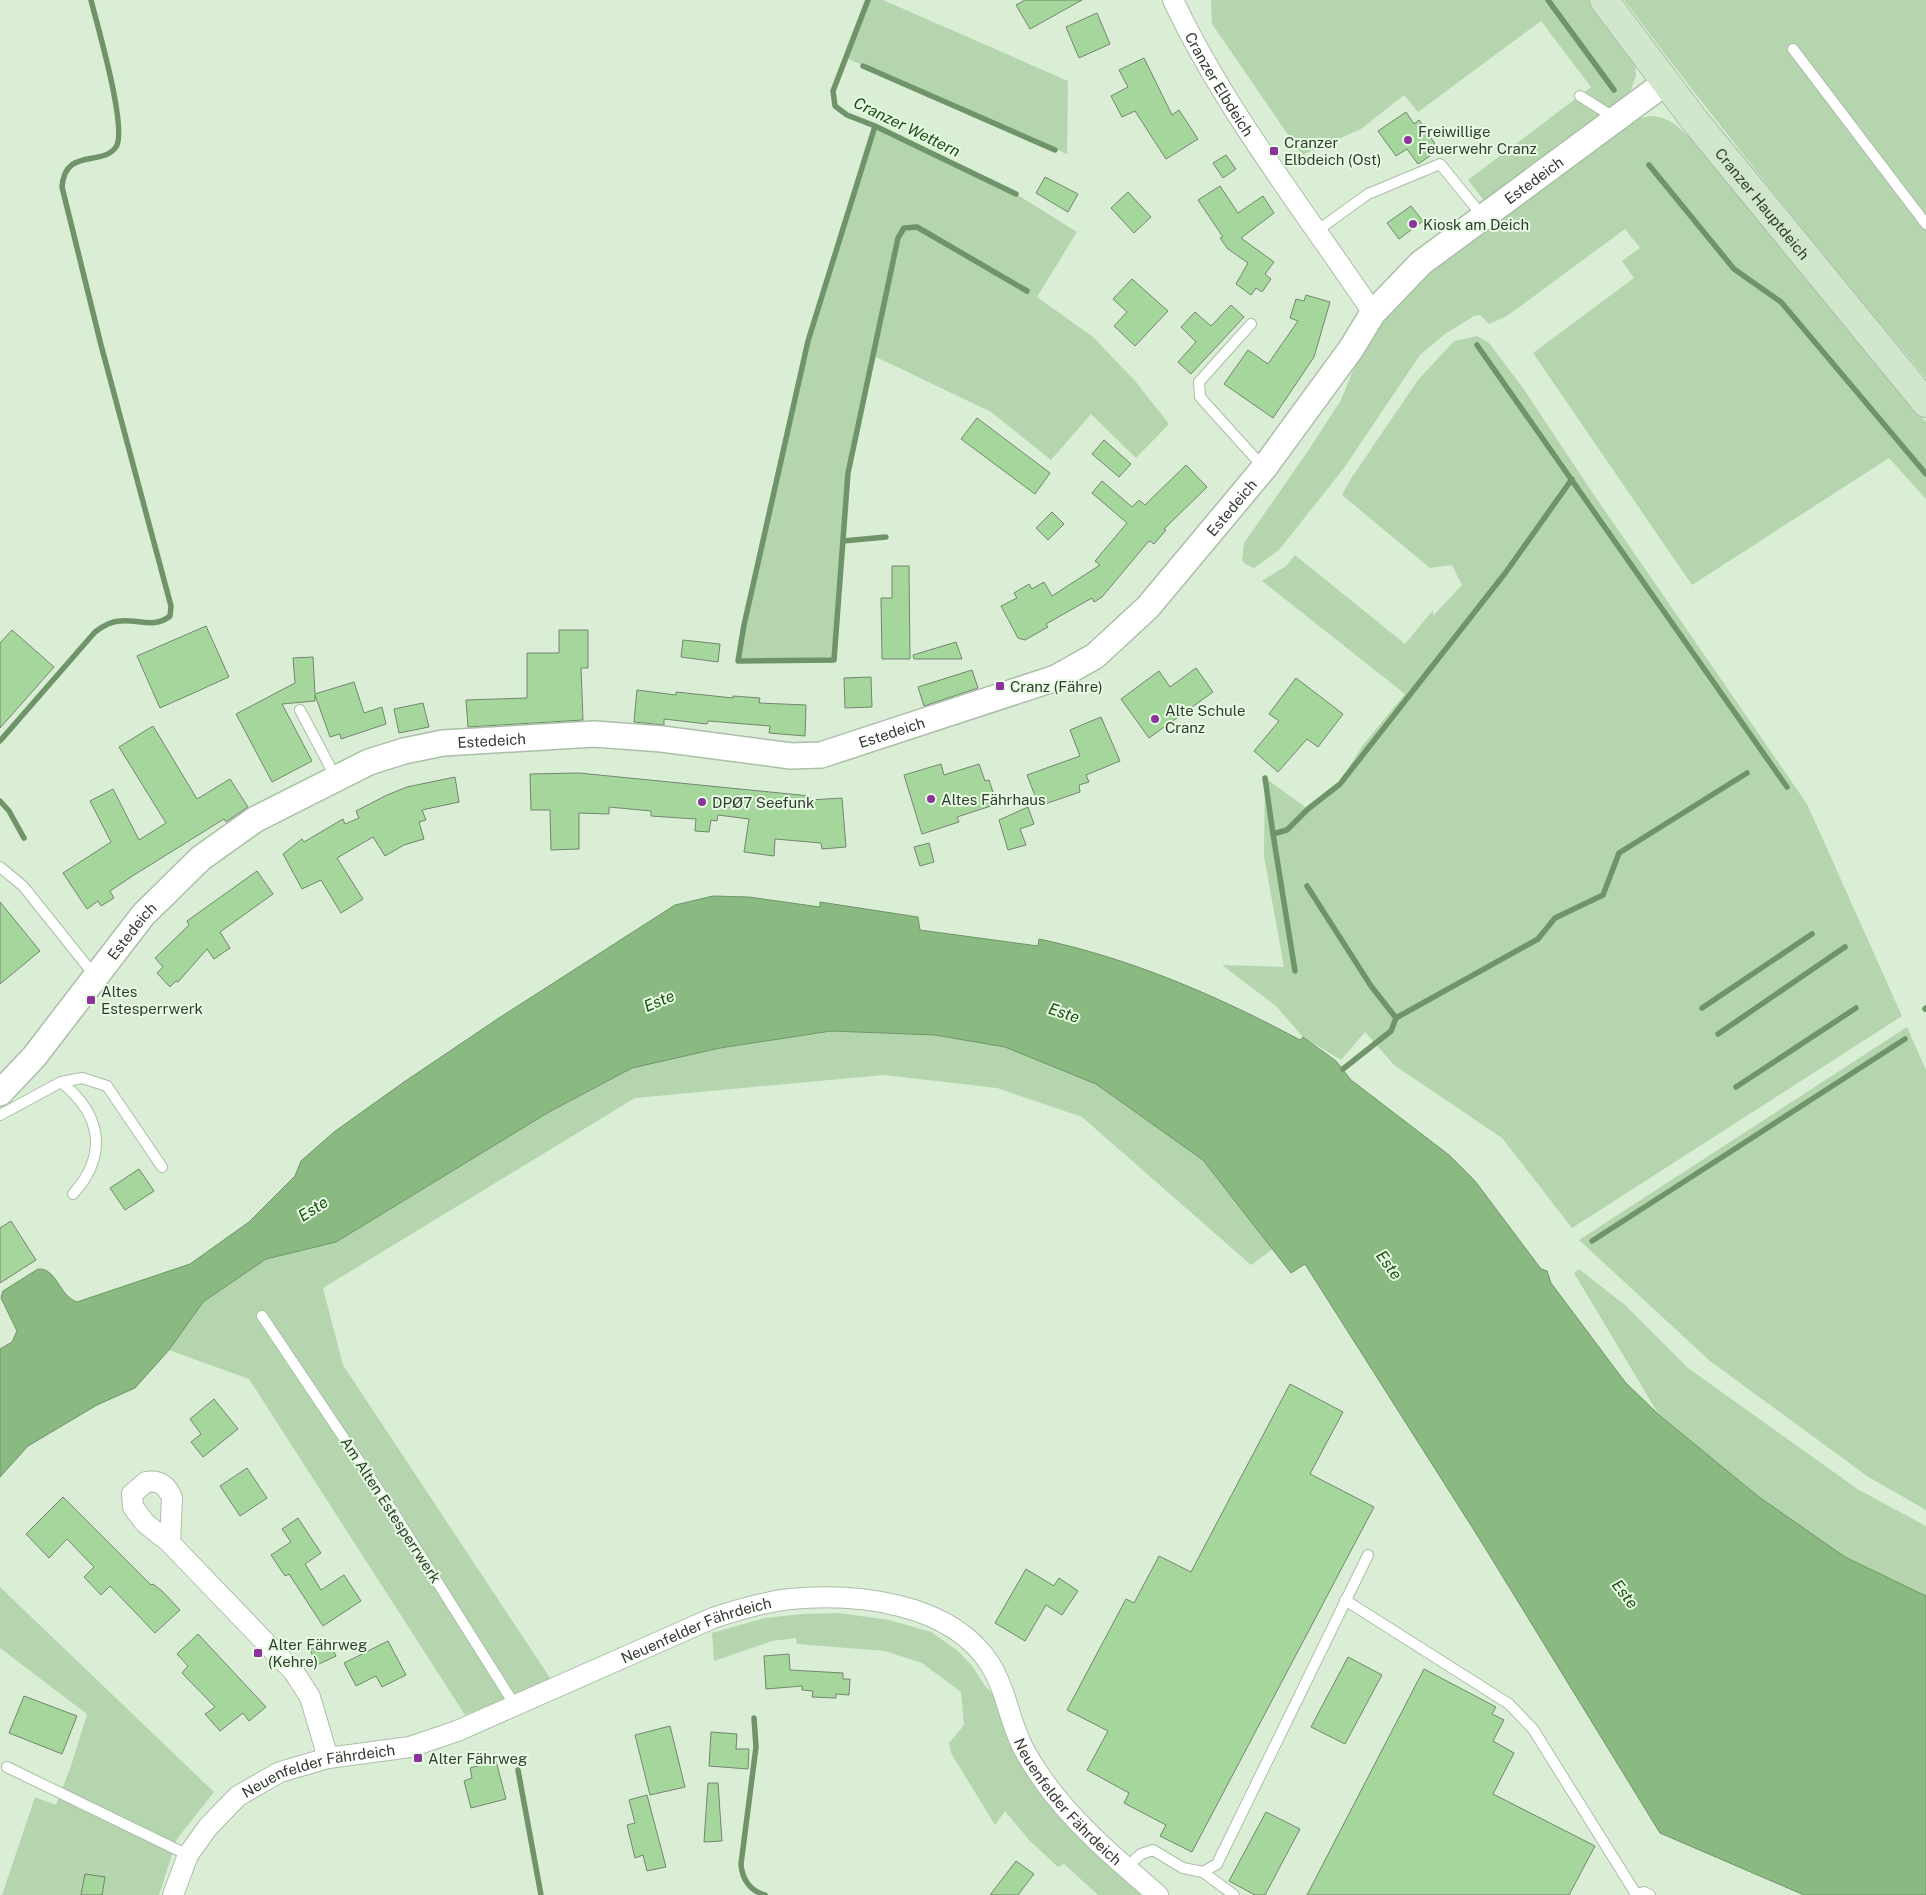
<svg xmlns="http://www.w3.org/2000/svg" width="1926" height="1895" viewBox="0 0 1926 1895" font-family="'Public Sans',sans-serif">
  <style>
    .green { fill: #b4d5ae }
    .water { fill: #8aba81; stroke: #709469 }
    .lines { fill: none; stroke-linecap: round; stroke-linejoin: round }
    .stream { stroke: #709469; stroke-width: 5.5 }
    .building { fill: #a5d69c; stroke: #73866f }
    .service-casing { stroke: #abbfa8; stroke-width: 12 }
    .minor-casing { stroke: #abbfa8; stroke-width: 22 }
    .tertiary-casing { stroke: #abbfa8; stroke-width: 28 }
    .secondary-casing { stroke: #abbfa8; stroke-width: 30 }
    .service { stroke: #fff; stroke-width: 10 }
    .minor { stroke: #fff; stroke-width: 20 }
    .tertiary { stroke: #fff; stroke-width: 25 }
    .secondary { stroke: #d0e7cb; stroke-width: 28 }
    .poi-dot { fill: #8c329d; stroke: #e6fce2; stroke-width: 2 }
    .labels { text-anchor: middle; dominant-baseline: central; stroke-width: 4; stroke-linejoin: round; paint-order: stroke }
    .street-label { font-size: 15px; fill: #343c32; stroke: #e6fce2 }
    .poi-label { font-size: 15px; fill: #343c32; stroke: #e6fce2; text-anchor: start }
    .water-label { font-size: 16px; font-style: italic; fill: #1d4c14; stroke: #e6fce2 }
  </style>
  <rect width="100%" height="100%" fill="#d9eed5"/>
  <path class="green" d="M 868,0 L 883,0 L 1068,81 L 1067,154 L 846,58 Z
    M 1211,0 L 1590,0 L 1635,60 L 1636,76 L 1627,99 L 1486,203 L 1468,180 L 1591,87 L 1541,21 L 1418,112 L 1404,95 L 1361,129 L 1302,155 L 1212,24 Z
    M 1624,0 L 1926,0 L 1926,378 C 1822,255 1721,129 1624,0 Z
    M 1649,116 C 1664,116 1676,123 1686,135 L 1692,132 L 1832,309 L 1926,422 L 1926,499 L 1889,458 L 1692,585 L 1533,353 L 1634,278 L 1622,261 L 1640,248 L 1625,229 L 1507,316 L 1489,324 L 1480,315 L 1474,316 L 1445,334 L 1420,355 L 1344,468 L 1279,550 L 1254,568 L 1245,564 L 1242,560 L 1244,543 L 1308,451 L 1341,400 L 1362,348 L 1390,310 L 1422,277 L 1637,119 Z
    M 875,126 L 1016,194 L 1077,232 L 1037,297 L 1093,337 L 1136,382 L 1169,424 L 1136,458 L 1091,414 L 1051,460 L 991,412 L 872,355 L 848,473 L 834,660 L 738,661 L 744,625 L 808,341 Z
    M 1477,336 L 1489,343 L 1523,388 L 1590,489 L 1807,804 L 1902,1016 L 1572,1228 L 1502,1138 L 1394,1065 L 1365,1032 L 1341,1060 L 1303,1037 L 1276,1006 L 1222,965 L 1284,967 L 1264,856 L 1265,778 L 1308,809 L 1336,787 L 1363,745 L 1405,694 L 1262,581 L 1286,566 L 1295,555 L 1405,644 L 1433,610 L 1433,616 L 1462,585 L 1452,565 L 1430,568 L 1342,495 L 1350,480 L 1418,380 L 1454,341 Z
    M 1907,1027 L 1926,1070 L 1926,1510 L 1867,1476 L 1710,1361 L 1579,1240 Z
    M 831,1031 L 935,1035 L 1005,1047 L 1096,1084 L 1203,1160 L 1274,1248 L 1251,1265 L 1082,1117 L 997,1088 L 884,1075 L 635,1098 L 323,1288 L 343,1365 L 552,1681 L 465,1715 L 249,1379 L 169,1350 L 203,1302 L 266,1259 L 336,1242 L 549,1112 L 632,1068 L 720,1048 Z
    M 1579,1269 L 1626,1306 L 1688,1368 L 1859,1490 L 1926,1526 L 1926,1596 L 1845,1557 L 1759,1497 L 1659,1415 L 1574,1273 Z
    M 0,1587 L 214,1792 L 177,1839 L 159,1895 L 2,1895 L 35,1797 L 56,1805 L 71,1766 L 87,1714 L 0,1648 Z
    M 838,1613 L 889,1620 L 931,1632 L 958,1651 L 973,1667 L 985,1686 L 997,1698 L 1002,1714 L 1143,1895 L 1098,1895 L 1064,1864 L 1058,1867 L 1029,1840 L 1005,1811 L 995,1825 L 951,1753 L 949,1743 L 964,1725 L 961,1692 L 922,1663 L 885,1651 L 797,1644 L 796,1638 L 772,1641 L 714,1661 L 712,1633 L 765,1618 L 802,1614 Z"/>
  <path class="water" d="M 713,896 L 749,897 L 820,907 L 820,902 L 918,917 L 920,930 L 1038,946 L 1039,939 C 1130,958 1218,996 1300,1040 L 1303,1037 L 1336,1061 L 1351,1080 L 1449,1155 L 1475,1181 L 1541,1269 L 1547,1271 L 1551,1283 L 1625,1382 L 1659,1415 L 1759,1497 L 1845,1557 L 1926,1596 L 1926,1895 L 1804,1895 L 1660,1833 L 1479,1538 L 1305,1264 L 1291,1273 L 1203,1160 L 1096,1084 L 1005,1047 L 935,1035 L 831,1031 L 720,1048 L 632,1068 L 549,1112 L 336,1242 L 266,1259 L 203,1302 L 169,1350 L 135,1388 L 97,1405 L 28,1446 L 0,1477 L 0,1349 L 12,1342 L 17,1331 L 1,1298 L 3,1291 L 38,1269 C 57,1268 59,1296 77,1302 L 190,1264 L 249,1222 L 295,1176 L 301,1161 L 334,1132 L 404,1082 L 499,1018 L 675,905 Z"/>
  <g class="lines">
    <path class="stream" d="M 868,0 L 833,91 L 835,106 L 847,115 L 875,126 L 1016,194
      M 1548,0 L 1614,90
      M 863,66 L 1055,150
      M 875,126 L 808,341 L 744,625 L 738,661 L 834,660 L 848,473 L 898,238 L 904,228 L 917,227 L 1027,291
      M 1649,165 L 1734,269 L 1781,302 L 1926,474
      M 1477,345 L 1787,787
      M 843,541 L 886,537
      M 0,741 L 95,632 C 103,626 111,621 120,621 C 139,619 154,629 170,616 L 171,606 L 101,345 L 62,187 C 65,147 102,167 116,147 C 128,129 97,25 91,0
      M 1265,778 L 1273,834
      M 0,801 L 9,811 L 24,838
      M 1307,886 L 1371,986 L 1396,1018
      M 1295,971 L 1273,834 L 1287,830 L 1308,809 L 1340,784 L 1506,572 L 1572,479
      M 1702,1008 L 1812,934
      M 1925,1009 L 1926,1008
      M 1718,1034 L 1845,947
      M 1343,1069 L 1391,1031 L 1396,1018 L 1538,939 L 1555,918 L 1603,895 L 1619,853 L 1747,773
      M 1736,1087 L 1856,1008
      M 1592,1241 L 1905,1039
      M 754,1718 L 756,1747 L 741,1864 C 742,1879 750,1891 765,1895
      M 518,1770 L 541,1895"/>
  </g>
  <path class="building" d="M 1025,0 L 1082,0 L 1030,29 L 1016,5 Z
    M 1097,13 L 1110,44 L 1079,58 L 1066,27 Z
    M 1144,58 L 1172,115 L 1179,110 L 1198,139 L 1166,159 L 1135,111 L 1122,117 L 1111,96 L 1128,87 L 1119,70 Z
    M 1406,112 L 1414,124 L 1419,120 L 1439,150 L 1418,164 L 1407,149 L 1396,156 L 1378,131 Z
    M 1226,155 L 1236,169 L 1223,178 L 1213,163 Z
    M 1045,177 L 1078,194 L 1068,212 L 1036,193 Z
    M 1220,186 L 1238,213 L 1263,196 L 1274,213 L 1241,238 L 1274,262 L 1265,274 L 1271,279 L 1262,292 L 1256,288 L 1251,295 L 1236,284 L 1248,263 L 1228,249 L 1220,238 L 1223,237 L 1198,200 Z
    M 1128,192 L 1151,217 L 1134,233 L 1111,208 Z
    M 1411,206 L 1423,221 L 1399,239 L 1387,223 Z
    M 1132,279 L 1168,311 L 1135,346 L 1114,326 L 1127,312 L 1113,299 Z
    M 1306,295 L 1330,302 L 1314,357 L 1273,418 L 1224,384 L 1248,350 L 1268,364 L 1298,321 L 1290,318 L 1296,299 L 1304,301 Z
    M 1231,305 L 1244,317 L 1191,374 L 1178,362 L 1196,342 L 1181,327 L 1195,312 L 1211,326 Z
    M 977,418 L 1050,473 L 1035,494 L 961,439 Z
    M 1104,440 L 1131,464 L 1119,477 L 1092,454 Z
    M 1186,465 L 1207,487 L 1164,529 L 1166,530 L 1154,544 L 1150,541 L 1148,542 L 1102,597 L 1094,602 L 1092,598 L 1046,624 L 1048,627 L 1025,640 L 1018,638 L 1001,606 L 1017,598 L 1014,593 L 1029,584 L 1032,589 L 1044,582 L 1052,596 L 1100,565 L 1095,561 L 1127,523 L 1092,493 L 1102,481 L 1132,507 L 1139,500 L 1145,505 Z
    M 1052,512 L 1064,524 L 1048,540 L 1036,528 Z
    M 892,566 L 909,566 L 910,659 L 882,659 L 881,598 L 892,598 Z
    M 206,626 L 229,677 L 160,708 L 137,656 Z
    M 12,630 L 54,667 L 0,728 L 0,643 Z
    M 559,630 L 588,630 L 588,668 L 581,668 L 583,720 L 468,727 L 466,700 L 527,698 L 527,653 L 559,653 Z
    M 683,640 L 720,644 L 718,662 L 681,657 Z
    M 956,642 L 962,659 L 914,659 L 913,655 Z
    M 313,657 L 315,694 L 354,682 L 364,713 L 382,707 L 386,724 L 341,739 L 340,734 L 330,737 L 315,695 L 315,701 L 282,704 L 312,761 L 272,782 L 236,714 L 295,683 L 293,658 Z
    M 1196,668 L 1213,692 L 1149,738 L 1121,699 L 1159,671 L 1170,687 Z
    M 972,670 L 978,688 L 924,706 L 918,687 Z
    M 871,677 L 872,707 L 845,708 L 844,678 Z
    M 1296,678 L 1343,714 L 1318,747 L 1307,739 L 1278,772 L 1254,751 L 1279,721 L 1269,714 Z
    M 637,690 L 676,695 L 676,692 L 733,698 L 733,696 L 760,698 L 759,703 L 806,705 L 805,736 L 769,733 L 770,726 L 708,721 L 707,724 L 664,719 L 664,725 L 634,722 Z
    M 423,703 L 429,727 L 399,733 L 394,709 Z
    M 1101,717 L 1120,761 L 1086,775 L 1089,782 L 1079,785 L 1080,792 L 1039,806 L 1027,775 L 1080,756 L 1070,730 Z
    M 153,726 L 197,799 L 230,779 L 248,807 L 226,822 L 224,819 L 134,875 L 110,891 L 114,898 L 101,906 L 98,901 L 87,909 L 63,873 L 111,842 L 90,801 L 113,789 L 139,840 L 166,823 L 119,747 Z
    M 941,764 L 944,775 L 979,764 L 985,781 L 989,780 L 997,804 L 957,817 L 959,822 L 922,834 L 904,775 Z
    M 579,773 L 810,796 L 810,800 L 842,798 L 846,847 L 822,849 L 821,843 L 775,839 L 774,856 L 744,852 L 749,819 L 718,815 L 717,821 L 711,820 L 709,832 L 695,831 L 696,819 L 651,816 L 651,811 L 609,807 L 609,814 L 579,813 L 579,849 L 551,850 L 550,810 L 531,810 L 530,774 Z
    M 455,777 L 459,802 L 422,810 L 426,820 L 419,822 L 424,839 L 404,845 L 385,856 L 373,837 L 337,858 L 363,899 L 341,913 L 321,880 L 302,889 L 283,854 L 302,839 L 304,842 L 343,819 L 345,824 L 359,818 L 356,811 L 387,795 L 407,787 Z
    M 1028,807 L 1034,824 L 1020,829 L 1026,845 L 1008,850 L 999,820 Z
    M 929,843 L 934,862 L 920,866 L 914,847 Z
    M 257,871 L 273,894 L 220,932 L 230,948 L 214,959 L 207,949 L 178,982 L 176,981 L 170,987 L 157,973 L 163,967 L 155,958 L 189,925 L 187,921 Z
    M 0,902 L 40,951 L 0,984 Z
    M 139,1169 L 154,1191 L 125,1210 L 110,1188 Z
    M 11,1221 L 36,1260 L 0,1283 L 0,1228 Z
    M 1290,1384 L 1343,1412 L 1310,1474 L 1374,1507 L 1192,1852 L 1160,1836 L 1166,1825 L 1124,1803 L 1129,1793 L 1087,1770 L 1108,1731 L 1067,1710 L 1126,1599 L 1134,1603 L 1159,1556 L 1191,1572 Z
    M 214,1399 L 238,1429 L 203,1457 L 191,1442 L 201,1434 L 190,1419 Z
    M 247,1468 L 267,1498 L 240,1516 L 220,1486 Z
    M 63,1497 L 151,1585 L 153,1584 L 163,1592 L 180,1610 L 155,1633 L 110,1586 L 101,1595 L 84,1577 L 94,1567 L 67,1539 L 49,1558 L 26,1534 Z
    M 298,1518 L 321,1553 L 305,1564 L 321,1590 L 344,1575 L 361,1601 L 323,1626 L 289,1574 L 285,1576 L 271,1555 L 291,1542 L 282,1529 Z
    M 1026,1569 L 1054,1586 L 1059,1578 L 1078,1591 L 1062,1615 L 1046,1605 L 1025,1641 L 995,1623 Z
    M 198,1634 L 266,1707 L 249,1721 L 243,1713 L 220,1731 L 205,1714 L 215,1707 L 182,1673 L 188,1666 L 177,1654 Z
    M 328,1640 L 336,1656 L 317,1665 L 310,1650 Z
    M 388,1641 L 406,1675 L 382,1687 L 376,1676 L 356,1686 L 344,1663 Z
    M 789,1654 L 790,1670 L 843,1673 L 843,1679 L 850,1679 L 849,1695 L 836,1694 L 836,1698 L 812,1697 L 813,1691 L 802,1690 L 802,1686 L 766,1689 L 764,1656 Z
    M 1348,1657 L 1382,1675 L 1345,1744 L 1311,1727 Z
    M 1424,1669 L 1496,1707 L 1492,1714 L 1504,1720 L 1493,1741 L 1514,1753 L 1493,1794 L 1595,1846 L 1569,1895 L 1307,1895 Z
    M 24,1696 L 77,1716 L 62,1754 L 9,1733 Z
    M 670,1726 L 685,1787 L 650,1795 L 635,1735 Z
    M 711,1732 L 737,1734 L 736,1749 L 749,1749 L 748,1769 L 709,1766 Z
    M 496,1761 L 506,1799 L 471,1808 L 464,1781 L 472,1778 L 470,1768 Z
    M 708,1783 L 718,1783 L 722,1841 L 704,1842 Z
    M 647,1795 L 666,1867 L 647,1871 L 643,1855 L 635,1858 L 627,1825 L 635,1823 L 629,1800 Z
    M 1266,1812 L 1300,1829 L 1265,1895 L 1255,1895 L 1229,1881 Z
    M 1016,1861 L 1034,1874 L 1018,1895 L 990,1895 Z
    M 85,1874 L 105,1877 L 102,1895 L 81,1895 Z"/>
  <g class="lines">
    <g class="service-casing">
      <path id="service" d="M 1793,49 L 1926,224
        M 1580,96 L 1615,118
        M 1318,230 L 1368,194 L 1440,164 L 1484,218
        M 1251,324 L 1199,382 L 1200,397 L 1264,468
        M 300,710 L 336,778
        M 0,867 L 23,886 L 95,976
        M 61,1082 C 101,1114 109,1154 73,1194
        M 0,1115 L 61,1082 L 82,1078 L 107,1086 L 162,1167
        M 262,1316 L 392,1510 L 516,1707
        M 1345,1600 L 1509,1704 L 1533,1729 L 1636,1894
        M 7,1767 L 188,1855
        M 1127,1867 L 1141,1854 L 1153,1850 L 1183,1868 L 1203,1872 L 1217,1864 L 1368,1555
        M 1203,1872 L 1234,1895
        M 1635,1895 L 1644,1892 L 1650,1895"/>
    </g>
    <g class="minor-casing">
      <g id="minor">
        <path id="s1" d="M 1173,0 C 1226,112 1305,211 1373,313"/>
        <path d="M 170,1543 L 172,1498 C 167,1485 159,1480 146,1482 L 132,1494 L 133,1507 L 145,1523 L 170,1543 L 294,1672 L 310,1697 L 328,1758"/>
        <path id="s2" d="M 173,1895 L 188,1855 L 208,1827 L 238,1796 L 280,1772 L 328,1758 L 410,1747 L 457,1731 L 713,1618 C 737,1610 764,1602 790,1599 C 856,1593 950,1602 990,1664 C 1006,1690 1008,1715 1020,1741 C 1025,1754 1034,1766 1041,1777 C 1072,1822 1117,1860 1158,1895"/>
      </g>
    </g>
    <g class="tertiary-casing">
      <g id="tertiary">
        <path id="s3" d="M 0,1093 L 34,1057 L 143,915 L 201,858 L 256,819 L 369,762 L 404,751 L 443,743 L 594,734 L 662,739 L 791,756 L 821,755 L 1056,678 L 1095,656 L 1148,607 L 1264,468 L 1351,349 L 1373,313 L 1421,263 L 1666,82"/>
      </g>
    </g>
    <g class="secondary-casing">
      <g id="secondary">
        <path id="s4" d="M 1604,0 L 1695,121 L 1926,403"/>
      </g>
    </g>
    <use href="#service" class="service"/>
    <use href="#minor" class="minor"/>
    <use href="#tertiary" class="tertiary"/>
    <use href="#secondary" class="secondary"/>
  </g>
  <g class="poi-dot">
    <circle cx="1408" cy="140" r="5"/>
    <rect x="1269" y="146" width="10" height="10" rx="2.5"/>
    <circle cx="1413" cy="224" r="5"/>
    <rect x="995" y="681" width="10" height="10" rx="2.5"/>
    <circle cx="1155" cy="719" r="5"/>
    <circle cx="931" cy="799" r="5"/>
    <circle cx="702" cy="802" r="5"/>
    <rect x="86" y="995" width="10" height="10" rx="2.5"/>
    <rect x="253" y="1648" width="10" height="10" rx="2.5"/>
    <rect x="413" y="1753" width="10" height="10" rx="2.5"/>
  </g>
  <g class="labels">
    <g class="street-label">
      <text stroke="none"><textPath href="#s1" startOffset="96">Cranzer Elbdeich</textPath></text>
      <text stroke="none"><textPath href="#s3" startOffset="1904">Estedeich</textPath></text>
      <text stroke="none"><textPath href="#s4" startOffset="258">Cranzer Hauptdeich</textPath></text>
      <text stroke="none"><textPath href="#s3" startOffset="1454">Estedeich</textPath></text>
      <text stroke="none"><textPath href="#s3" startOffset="1034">Estedeich</textPath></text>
      <text stroke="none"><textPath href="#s3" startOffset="629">Estedeich</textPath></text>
      <text stroke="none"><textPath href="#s3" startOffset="209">Estedeich</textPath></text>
      <text transform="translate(391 1510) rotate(57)">Am Alten Estesperrwerk</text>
      <text stroke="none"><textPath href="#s2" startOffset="611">Neuenfelder Fährdeich</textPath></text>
      <text stroke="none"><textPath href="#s2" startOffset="206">Neuenfelder Fährdeich</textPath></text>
      <text stroke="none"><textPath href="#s2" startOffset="1091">Neuenfelder Fährdeich</textPath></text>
    </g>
    <g class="poi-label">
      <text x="1418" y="131">Freiwillige<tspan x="1418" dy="17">Feuerwehr Cranz</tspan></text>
      <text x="1284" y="142">Cranzer<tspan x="1284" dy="17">Elbdeich (Ost)</tspan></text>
      <text x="1423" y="224">Kiosk am Deich</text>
      <text x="1010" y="686">Cranz (Fähre)</text>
      <text x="1165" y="710">Alte Schule<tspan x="1165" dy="17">Cranz</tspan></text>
      <text x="941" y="799">Altes Fährhaus</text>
      <text x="712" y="802">DPØ7 Seefunk</text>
      <text x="101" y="991">Altes<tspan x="101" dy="17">Estesperrwerk</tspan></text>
      <text x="268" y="1644">Alter Fährweg<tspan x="268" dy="17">(Kehre)</tspan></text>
      <text x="428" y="1758">Alter Fährweg</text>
    </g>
    <g class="water-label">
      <text transform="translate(907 127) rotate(26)">Cranzer Wettern</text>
      <text transform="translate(659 1001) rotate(-23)">Este</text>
      <text transform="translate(1064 1013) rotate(18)">Este</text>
      <text transform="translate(313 1209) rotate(-33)">Este</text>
      <text transform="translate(1389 1265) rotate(54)">Este</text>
      <text transform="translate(1625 1594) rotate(52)">Este</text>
    </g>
  </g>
</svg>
